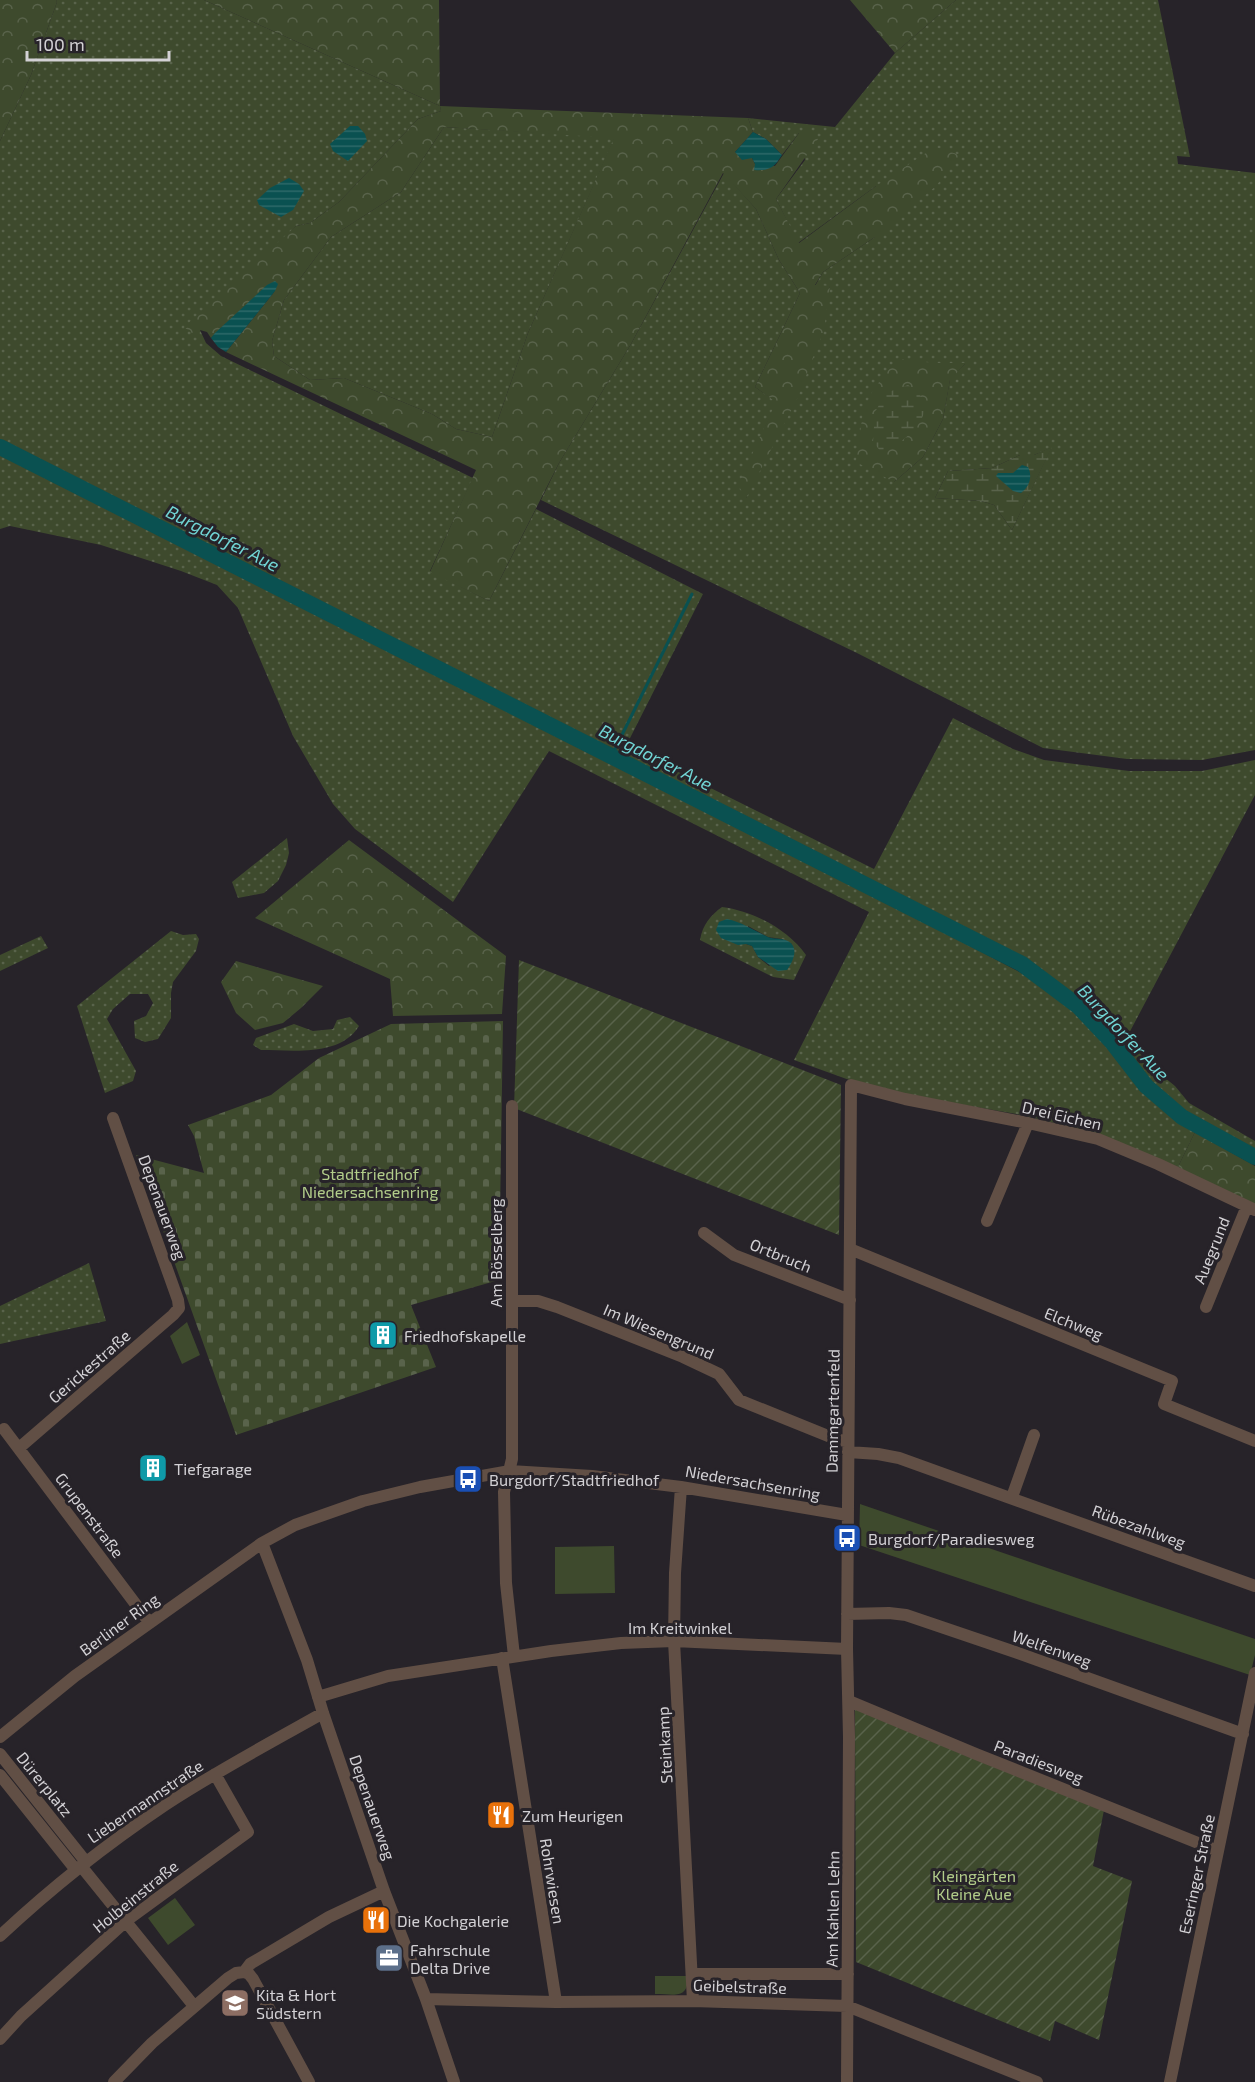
<svg xmlns="http://www.w3.org/2000/svg" width="1255" height="2082" viewBox="0 0 1255 2082" font-family="'Exo 2',sans-serif">
  <style>
    .grass { fill: url(#grass-dots); fill-rule: evenodd }
    .forest { fill: url(#forest-crowns); fill-rule: evenodd }
    .wetland { fill: url(#wetland-marsh) }
    .cemetery { fill: url(#cemetery-stones) }
    .park { fill: #3e4a2d }
    .garden { fill: url(#garden-furrows) }
    .water { fill: url(#water-rules) }
    .lines { fill: none; stroke-linecap: round; stroke-linejoin: round }
    .stream { stroke: #0a5151; stroke-width: 3 }
    .river { stroke: #0a5151; stroke-width: 16 }
    .minor { stroke: #614f45; stroke-width: 12 }
    .labels { text-anchor: middle; dominant-baseline: central; stroke-width: 6; stroke-linejoin: round; paint-order: stroke }
    .street-label { font-size: 16px; fill: #d3d1d5; stroke: #272329 }
    .park-label { font-size: 16px; fill: #b2cd8a; stroke: #272329 }
    .poi-label { font-size: 16px; fill: #d3d1d5; stroke: #272329; text-anchor: start }
    .water-label { font-size: 18px; font-style: italic; fill: #71d5d5; stroke: #272329 }
  </style>
  <defs>
    <pattern id="grass-dots" width="8" height="8" patternUnits="userSpaceOnUse" patternTransform="scale(1.5)"><rect width="8" height="8" fill="#3e4a2d"/><path d="M2 2h.1M6 6h.1" fill="none" stroke="#59634b" stroke-width="1.8" stroke-linecap="round"/></pattern>
    <pattern id="forest-crowns" width="20" height="18" patternUnits="userSpaceOnUse" patternTransform="scale(1.5)"><rect width="20" height="18" fill="#3e4a2d"/><path d="M2 6a3 3 0 1 1 6 0M12 15a3 3 0 1 1 6 0" fill="none" stroke="#59634b"/></pattern>
    <pattern id="wetland-marsh" width="20" height="14" patternUnits="userSpaceOnUse" patternTransform="scale(1.5)"><rect width="20" height="14" fill="#3e4a2d"/><path d="M1 5h8M5 5V1M11 12h8M15 12V8" fill="none" stroke="#59634b"/></pattern>
    <pattern id="cemetery-stones" width="16" height="16" patternUnits="userSpaceOnUse" patternTransform="scale(1.5)"><rect width="16" height="16" fill="#3e4a2d"/><path d="M2 7V4a2 2 0 0 1 4 0v3zM10 15v-3a2 2 0 0 1 4 0v3z" fill="#59634b"/></pattern>
    <pattern id="garden-furrows" width="10" height="10" patternUnits="userSpaceOnUse" patternTransform="scale(1.5)"><rect width="10" height="10" fill="#3e4a2d"/><path d="M-1 1l2-2M0 10L10 0M9 11l2-2" fill="none" stroke="#59634b"/></pattern>
    <pattern id="water-rules" width="6" height="5" patternUnits="userSpaceOnUse" patternTransform="scale(1.5)"><rect width="6" height="5" fill="#0a5151"/><path d="M0 2.5h6" fill="none" stroke="#2d6969"/></pattern>
  </defs>
  <rect width="100%" height="100%" fill="#272329"/>
  <path class="grass" d="M 56,0 L 204,0 L 440,106 L 441,111 L 418,119 L 339,202 L 310,223 L 296,226 L 200,330 L 206,343 L 221,356 L 473,478 L 430,571 L 489,601 L 536,509 L 703,594 L 626,746 L 874,869 L 953,718 L 1013,749 L 1044,760 L 1129,771 L 1202,771 L 1255,760 L 1255,795 L 1127,1037 L 1149,1065 L 1175,1086 L 1189,1103 L 1255,1141 L 1255,1152 L 1184,1114 L 1151,1085 L 1116,1041 L 1081,1003 L 1023,960 L 0,444 L 0,141 L 31,75 L 57,2 Z
    M 956,0 L 1158,0 L 1190,157 L 1177,156 L 1178,164 L 1255,173 L 1255,750 L 1202,760 L 1127,759 L 1043,748 L 859,654 L 541,500 L 559,463 L 631,344 L 724,173 L 756,209 L 779,260 L 800,293 L 755,387 L 777,402 L 765,427 L 746,498 L 830,286 L 815,286 L 823,272 L 875,237 L 876,186 L 798,243 L 776,199 L 805,160 L 799,133 L 782,155 L 766,139 L 753,132 L 748,118 L 835,127 L 895,53 ZM 935,363 L 965,364 L 950,379 L 943,419 L 923,457 L 894,482 ZM 1051,448 L 1012,530 L 994,505 L 981,501 L 935,498 L 948,471 L 992,468 L 1020,455 L 1034,455 Z
    M 444,127 L 615,137 L 528,333 L 492,437 L 456,429 L 432,414 L 344,378 L 310,380 L 274,356 L 272,341 L 284,300 L 331,237 L 401,192 Z
    M 0,453 L 877,897 L 1027,976 L 1079,1016 L 1145,1091 L 1167,1112 L 1195,1132 L 1176,1171 L 1100,1134 L 1022,1115 L 877,1090 L 794,1060 L 869,912 L 549,751 L 453,902 L 355,829 L 333,804 L 293,736 L 238,608 L 217,585 L 181,571 L 101,545 L 10,526 L 0,529 Z
    M 287,838 L 289,853 L 286,865 L 278,881 L 264,893 L 238,898 L 232,882 Z
    M 722,907 C 753,911 788,929 806,955 L 794,980 L 773,977 L 700,940 C 703,924 710,916 722,907 ZM 748,926 L 768,937 L 782,939 L 792,944 L 769,966 L 758,957 L 752,946 L 746,944 Z
    M 171,931 L 183,935 L 196,934 L 199,939 L 196,951 L 173,982 L 171,993 L 171,1018 L 158,1039 L 145,1042 L 135,1038 L 134,1021 L 146,1016 L 153,1003 L 148,994 L 130,994 L 113,1009 L 107,1019 L 136,1071 L 133,1081 L 105,1093 L 77,1006 Z
    M 41,936 L 48,948 L 0,971 L 0,955 Z
    M 350,1017 L 359,1026 C 340,1057 293,1050 261,1050 L 253,1045 L 256,1038 L 294,1024 L 313,1031 L 333,1029 L 337,1020 Z
    M 89,1263 L 106,1321 L 0,1344 L 0,1306 Z"/>
  <path class="forest" d="M 0,0 L 56,0 L 57,2 L 31,75 L 0,141 Z
    M 204,0 L 439,0 L 440,106 L 748,118 L 753,132 L 735,152 L 752,158 L 755,164 L 775,166 L 799,133 L 812,130 L 818,139 L 776,199 L 799,243 L 876,186 L 935,147 L 960,155 L 936,186 L 875,237 L 823,272 L 815,285 L 830,286 L 824,330 L 797,399 L 746,498 L 738,485 L 776,402 L 755,387 L 800,293 L 779,260 L 756,209 L 723,173 L 631,344 L 559,463 L 489,601 L 430,572 L 476,470 L 226,352 L 275,291 L 224,325 L 211,338 L 207,332 L 200,330 L 192,333 L 184,327 L 296,226 L 310,223 L 339,202 L 418,119 L 441,111 L 440,106 ZM 444,127 L 614,138 L 528,333 L 492,437 L 456,429 L 432,414 L 344,378 L 310,380 L 274,356 L 272,341 L 284,300 L 331,237 L 401,192 Z
    M 850,0 L 956,0 L 895,53 Z
    M 897,359 L 935,363 L 966,363 L 950,380 L 943,419 L 923,457 L 894,482 L 856,462 L 863,412 L 873,390 Z
    M 349,840 L 506,956 L 502,1014 L 393,1016 L 390,979 L 255,918 Z
    M 236,961 L 323,986 L 301,1008 L 283,1023 L 255,1030 L 236,1013 L 221,982 Z
    M 1195,1132 L 1255,1166 L 1255,1206 L 1176,1171 Z"/>
  <path class="wetland" d="M 908,385 C 911,388 916,390 919,394 C 939,416 900,445 882,453 L 873,442 L 875,412 L 886,393 Z
    M 1052,447 L 1012,530 L 994,505 L 981,501 L 935,498 L 948,471 L 992,468 L 1020,455 L 1034,455 Z"/>
  <path class="cemetery" d="M 503,1021 L 499,1280 L 411,1305 L 436,1367 L 236,1435 L 136,1155 L 204,1173 L 194,1136 L 188,1125 L 271,1095 L 319,1058 L 391,1024 Z"/>
  <path class="park" d="M 187,1322 L 200,1355 L 182,1364 L 170,1336 Z
    M 860,1504 L 1255,1639 L 1255,1655 L 1250,1675 L 859,1545 Z
    M 614,1546 L 615,1593 L 555,1594 L 555,1547 Z
    M 175,1898 L 195,1925 L 168,1945 L 148,1918 Z
    M 655,1976 L 688,1976 C 688,2000 675,1994 655,1994 Z"/>
  <path class="garden" d="M 519,960 L 841,1085 L 839,1235 L 514,1108 Z
    M 855,1709 L 1104,1810 L 1093,1866 L 1132,1881 L 1099,2040 L 1055,2021 L 1050,2041 L 856,1962 Z"/>
  <path class="water" d="M 350,126 L 358,126 L 365,134 L 367,141 L 348,161 L 333,151 L 330,144 Z
    M 753,132 L 766,139 L 782,155 C 774,168 769,171 754,170 L 755,164 L 752,158 L 742,160 L 735,152 Z
    M 289,178 L 299,184 L 304,191 L 293,210 L 281,217 L 259,205 L 257,200 L 270,188 Z
    M 275,281 L 278,284 L 275,291 L 226,352 L 218,347 L 211,338 L 215,333 L 267,285 Z
    M 1022,465 L 1028,467 C 1033,477 1029,487 1021,493 L 1013,491 L 996,476 L 998,473 L 1013,473 Z
    M 727,919 C 742,922 753,930 766,936 C 771,939 775,938 780,939 C 800,941 796,958 787,970 L 778,971 L 758,957 L 752,946 L 746,944 L 738,945 L 721,938 L 716,930 L 719,922 Z"/>
  <g class="lines">
    <path class="stream" d="M 611,757 L 692,594"/>
    <path class="river" d="M 0,447 L 1022,964 L 1078,1006 L 1112,1042 L 1146,1086 L 1182,1117 L 1255,1157"/>
    <path class="minor" d="M 512,1106 L 512,1459 L 504,1492 L 506,1583 L 514,1656
      M 987,1221 L 1028,1123
      M 704,1233 L 734,1255 L 850,1300
      M 850,1249 L 1172,1381 L 1164,1404 L 1255,1441
      M 512,1301 L 538,1301 L 557,1307 L 683,1357 L 719,1374 L 739,1400 L 838,1440 L 848,1441
      M 1206,1307 L 1247,1206
      M 4,1429 L 149,1622
      M 19,1448 L 173,1315 L 179,1308 L 178,1300 L 113,1118
      M 848,1452 L 878,1454 L 899,1458 L 1255,1586
      M 681,1487 L 675,1573 L 674,1641 L 693,2001
      M 1012,1497 L 1034,1435
      M 262,1543 L 307,1660 L 323,1713 L 384,1891 L 426,1999 L 454,2082
      M 847,1614 L 889,1613 L 906,1615 L 1015,1652 L 1243,1734
      M 502,1658 L 556,2002
      M 318,1697 L 388,1676 L 551,1651 L 621,1643 L 674,1641 L 847,1649
      M 849,1701 L 976,1754 L 1218,1851
      M 0,1737 L 75,1676 L 262,1543 L 295,1525 L 363,1501 L 420,1487 L 510,1471 L 592,1476 L 681,1487 L 847,1515
      M 0,1754 L 86,1862
      M 0,1775 L 76,1870
      M 81,1866 L 194,2006
      M 0,1936 C 51,1888 107,1844 165,1805 C 215,1772 270,1743 323,1713
      M 244,1972 L 249,1974 L 253,1979 L 309,2082
      M 693,1974 L 848,1974
      M 426,1999 L 556,2002 L 693,2001 L 847,2006 L 1037,2082
      M 0,2039 L 21,2016 L 126,1921 L 248,1832 L 215,1774
      M 114,2082 L 152,2043 L 228,1978 L 236,1973 L 244,1972 L 250,1964 L 329,1917 L 384,1891
      M 847,2082 L 849,1737 L 847,1649 L 851,1085 L 905,1099 L 1028,1123 L 1098,1139 L 1158,1164 L 1255,1210
      M 1170,2082 L 1255,1673"/>
  </g>
  <defs>
    <g id="building-square" transform="scale(1.5)"><rect x="-9" y="-9" width="18" height="18" rx="4" fill="#0f9aa8" stroke="#272329"/><path d="M-4-6H4V6H1V3H-1V6H-4ZM-2.5-4.3h1.7v1.8h-1.7ZM.8-4.3h1.7v1.8H.8ZM-2.5-1h1.7V.8h-1.7ZM.8-1h1.7V.8H.8Z" fill="#fff"/></g>
    <g id="bus-square" transform="scale(1.5)"><rect x="-9" y="-9" width="18" height="18" rx="4" fill="#1a4fb4" stroke="#272329"/><path d="M-5-6H5V4H4V6H2V4H-2V6H-4V4H-5ZM-3.5-4V0h7V-4ZM-3.5 1.2v1.5H-2V1.2ZM2 1.2v1.5H3.5V1.2Z" fill="#fff"/></g>
    <g id="restaurant-square" transform="scale(1.5)"><rect x="-9" y="-9" width="18" height="18" rx="4" fill="#e8710a" stroke="#272329"/><path d="M-5-6h1v4h1v-4h1v4h1v-4h1v5L-1.5 .5V6h-2V.5L-5-1ZM5-6V6H3V1.5H1.5Q1.5-4 5-6Z" fill="#fff"/></g>
    <g id="office-square" transform="scale(1.5)"><rect x="-9" y="-9" width="18" height="18" rx="4" fill="#5c6f8a" stroke="#272329"/><path d="M-6-3h4V-5.5h4V-3h4V5H-6ZM-1-4.5V-3h2v-1.5ZM-6 0V1H6V0Z" fill="#fff"/></g>
    <g id="school-square" transform="scale(1.5)"><rect x="-9" y="-9" width="18" height="18" rx="4" fill="#8d6e63" stroke="#272329"/><path d="M0-5L7-2L0 1L-7-2ZM-4 1L0 2.5L4 1V4Q0 6-4 4Z" fill="#fff"/></g>
  </defs>
  <g fill-rule="evenodd">
    <use href="#building-square" x="383" y="1335"/>
    <use href="#building-square" x="153" y="1468"/>
    <use href="#bus-square" x="468" y="1479"/>
    <use href="#bus-square" x="847" y="1538"/>
    <use href="#restaurant-square" x="501" y="1815"/>
    <use href="#restaurant-square" x="376" y="1920"/>
    <use href="#office-square" x="389" y="1958"/>
    <use href="#school-square" x="235" y="2003"/>
  </g>
  <g class="labels">
    <g class="street-label">
      <text transform="translate(1062 1115) rotate(13)">Drei Eichen</text>
      <text transform="translate(163 1207) rotate(70)">Depenauerweg</text>
      <text transform="translate(1211 1250) rotate(-68)">Auegrund</text>
      <text transform="translate(495 1253) rotate(-90)">Am Bösselberg</text>
      <text transform="translate(781 1255) rotate(22)">Ortbruch</text>
      <text transform="translate(1074 1323) rotate(22)">Elchweg</text>
      <text transform="translate(659 1331) rotate(23)">Im Wiesengrund</text>
      <text transform="translate(89 1366) rotate(-41)">Gerickestraße</text>
      <text transform="translate(832 1411) rotate(-89)">Dammgartenfeld</text>
      <text transform="translate(753 1482) rotate(10)">Niedersachsenring</text>
      <text transform="translate(90 1515) rotate(53)">Grupenstraße</text>
      <text transform="translate(1139 1526) rotate(20)">Rübezahlweg</text>
      <text transform="translate(119 1624) rotate(-36)">Berliner Ring</text>
      <text x="680" y="1627">Im Kreitwinkel</text>
      <text transform="translate(1052 1648) rotate(19)">Welfenweg</text>
      <text transform="translate(664 1745) rotate(-93)">Steinkamp</text>
      <text transform="translate(1039 1761) rotate(21)">Paradiesweg</text>
      <text transform="translate(45 1784) rotate(51)">Dürerplatz</text>
      <text transform="translate(145 1801) rotate(-34)">Liebermannstraße</text>
      <text transform="translate(373 1807) rotate(71)">Depenauerweg</text>
      <text transform="translate(1196 1874) rotate(-78)">Eseringer Straße</text>
      <text transform="translate(553 1881) rotate(81)">Rohrwiesen</text>
      <text transform="translate(135 1896) rotate(-39)">Holbeinstraße</text>
      <text transform="translate(832 1909) rotate(-89)">Am Kahlen Lehn</text>
      <text transform="translate(740 1986) rotate(2)">Geibelstraße</text>
    </g>
    <g class="park-label">
      <text x="370" y="1173">Stadtfriedhof<tspan x="370" dy="18">Niedersachsenring</tspan></text>
      <text x="974" y="1875">Kleingärten<tspan x="974" dy="18">Kleine Aue</tspan></text>
    </g>
    <g class="poi-label">
      <text x="404" y="1335">Friedhofskapelle</text>
      <text x="174" y="1468">Tiefgarage</text>
      <text x="489" y="1479">Burgdorf/Stadtfriedhof</text>
      <text x="868" y="1538">Burgdorf/Paradiesweg</text>
      <text x="522" y="1815">Zum Heurigen</text>
      <text x="397" y="1920">Die Kochgalerie</text>
      <text x="410" y="1949">Fahrschule<tspan x="410" dy="18">Delta Drive</tspan></text>
      <text x="256" y="1994">Kita &amp; Hort<tspan x="256" dy="18">Südstern</tspan></text>
    </g>
    <g class="water-label">
      <text transform="translate(223 538) rotate(27)">Burgdorfer Aue</text>
      <text transform="translate(656 757) rotate(27)">Burgdorfer Aue</text>
      <text transform="translate(1124 1032) rotate(47)">Burgdorfer Aue</text>
    </g>
  </g>
  <path d="M27 51v9h142v-9" fill="none" stroke="#d3d1d5" stroke-width="3"/>
  <text x="36" y="51" font-size="18" fill="#d3d1d5" stroke="#272329" stroke-width="4.5" paint-order="stroke">100 m</text>
</svg>
